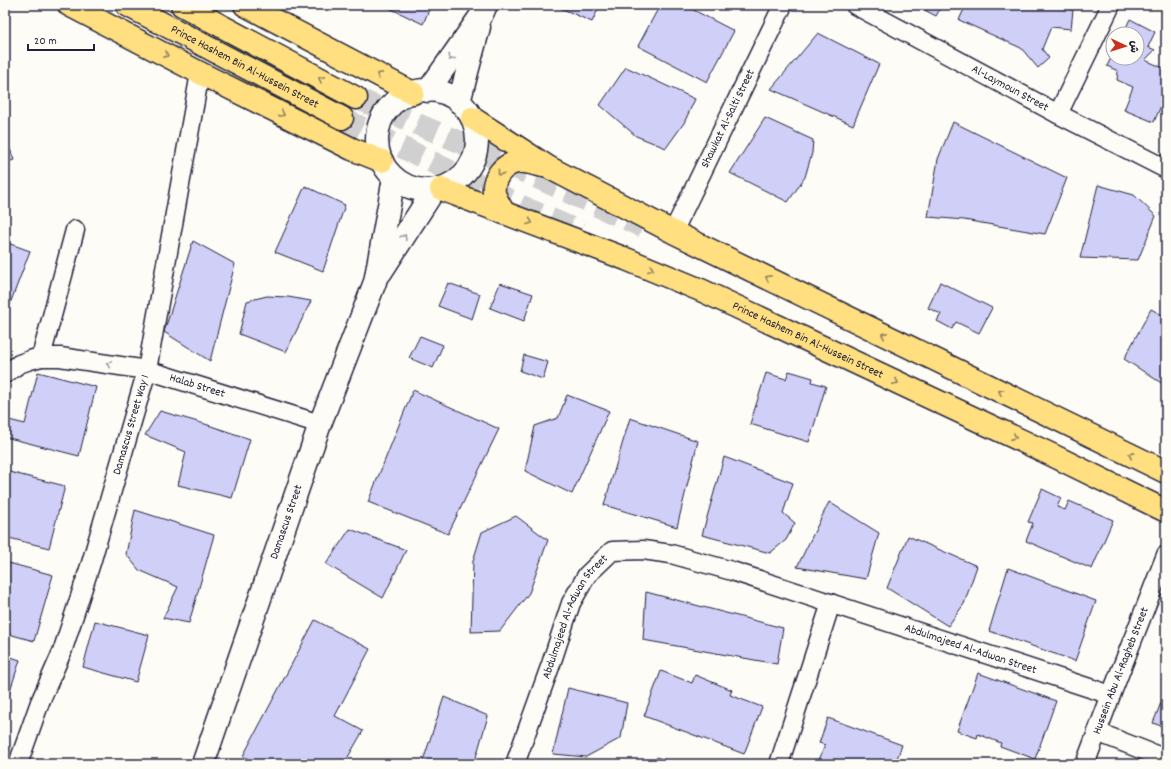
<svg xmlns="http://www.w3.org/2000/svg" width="1171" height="769" viewBox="0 0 1171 769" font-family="Dekko,'Playpen Sans Arabic',sans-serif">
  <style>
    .building { fill: #cfcff8; stroke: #22223b }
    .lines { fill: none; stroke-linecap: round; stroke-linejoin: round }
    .highway-tunnel { stroke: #d1d0d1; stroke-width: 22; stroke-dasharray: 22 11; stroke-linecap: butt }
    .street-casing { stroke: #22223b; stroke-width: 21 }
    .secondary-casing { stroke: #22223b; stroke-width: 25 }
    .highway-casing { stroke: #22223b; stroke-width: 25 }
    .street { stroke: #fdfcf7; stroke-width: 18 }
    .secondary { stroke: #fdfcf7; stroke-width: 22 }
    .highway { stroke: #ffdf80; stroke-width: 22 }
    .oneway { stroke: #90805e }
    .oneway2 { stroke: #9a9aa2 }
    .labels { text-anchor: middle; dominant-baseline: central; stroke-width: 3.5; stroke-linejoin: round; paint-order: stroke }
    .street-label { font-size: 12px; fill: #22223b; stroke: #fdfcf7 }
  </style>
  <rect width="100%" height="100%" fill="#fdfcf7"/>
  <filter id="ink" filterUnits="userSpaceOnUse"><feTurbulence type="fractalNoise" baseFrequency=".025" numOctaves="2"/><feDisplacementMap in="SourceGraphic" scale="8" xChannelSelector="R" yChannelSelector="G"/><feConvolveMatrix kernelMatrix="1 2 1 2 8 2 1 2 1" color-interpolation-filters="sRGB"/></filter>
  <g filter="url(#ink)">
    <path class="building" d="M 383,5 L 431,5 L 423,24 Z
      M 554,5 L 600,5 L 592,22 Z
      M 660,5 L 684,5 L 734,31 L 707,82 L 638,46 Z
      M 915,5 L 942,5 L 936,16 Z
      M 966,5 L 1000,5 L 1007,8 L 1009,5 L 1057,5 L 1057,7 L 1073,10 L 1071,29 L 1051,27 L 1042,49 L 1049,58 L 1038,68 L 1021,48 L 959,20 Z
      M 1130,19 L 1155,32 L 1148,47 L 1155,50 L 1145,60 L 1166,69 L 1166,94 L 1154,122 L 1124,110 L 1133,87 L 1117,80 L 1118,71 L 1107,66 L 1113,54 L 1113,58 L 1137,58 L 1137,34 L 1123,34 Z
      M 818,33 L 879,64 L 853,125 L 771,89 Z
      M 626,67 L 695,99 L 684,123 L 666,148 L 636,136 L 600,105 Z
      M 765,118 L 813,140 L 812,153 L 805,177 L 788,202 L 730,173 Z
      M 953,122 L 1067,178 L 1045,234 L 964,220 L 928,217 L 938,159 Z
      M 5,135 L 14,160 L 5,163 Z
      M 1098,185 L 1134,195 L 1156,216 L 1138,260 L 1080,258 Z
      M 305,186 L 345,205 L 323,271 L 275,252 Z
      M 193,241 L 235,264 L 210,361 L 164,332 Z
      M 5,242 L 30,251 L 5,317 Z
      M 940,282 L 992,308 L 979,333 L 956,322 L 952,329 L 937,321 L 941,314 L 928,308 Z
      M 448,283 L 480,294 L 472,319 L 438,306 Z
      M 500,283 L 533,294 L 524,321 L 490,308 Z
      M 267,296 L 288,297 L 311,301 L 286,352 L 239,334 L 247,301 Z
      M 1151,309 L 1166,317 L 1166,386 L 1124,359 Z
      M 420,336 L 443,345 L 433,368 L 409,358 Z
      M 524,355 L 548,362 L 543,379 L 520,371 Z
      M 789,371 L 813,378 L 812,382 L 826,386 L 809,442 L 750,424 L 766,373 L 786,379 Z
      M 38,372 L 96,387 L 79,456 L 5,437 L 5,419 L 25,424 Z
      M 413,390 L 499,429 L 448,534 L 368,502 Z
      M 567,395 L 609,411 L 572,494 L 525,471 L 535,426 L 558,418 Z
      M 160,411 L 205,424 L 250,439 L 232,498 L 178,485 L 186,452 L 145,435 Z
      M 630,418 L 698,441 L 677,527 L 604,505 Z
      M 724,457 L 793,483 L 783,513 L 795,523 L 786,540 L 770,553 L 702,535 Z
      M 5,471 L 65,486 L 49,548 L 5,537 Z
      M 1042,489 L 1061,498 L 1057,507 L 1065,510 L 1069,501 L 1113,520 L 1092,569 L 1026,541 L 1033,523 L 1028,522 Z
      M 829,502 L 879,533 L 866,579 L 797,567 Z
      M 135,510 L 214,535 L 189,623 L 163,618 L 178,587 L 139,570 L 126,554 Z
      M 516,516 L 548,540 L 529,593 L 500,631 L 471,632 L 473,561 L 482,532 Z
      M 350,529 L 406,550 L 383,598 L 326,564 Z
      M 908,536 L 977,566 L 964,604 L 948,626 L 887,588 Z
      M 5,562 L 53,575 L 34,641 L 5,633 Z
      M 1008,568 L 1096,601 L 1075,661 L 989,631 Z
      M 646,592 L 783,628 L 777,664 L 643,640 Z
      M 315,620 L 370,649 L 335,716 L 363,731 L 344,764 L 258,764 L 243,756 Z
      M 95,621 L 149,635 L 136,682 L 83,667 Z
      M 5,655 L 20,660 L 5,706 Z
      M 661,671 L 692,683 L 695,675 L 732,690 L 730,695 L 762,707 L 744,754 L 644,716 Z
      M 978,673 L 1056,701 L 1035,759 L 1000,746 L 1001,743 L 978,734 L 977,738 L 957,731 Z
      M 568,688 L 627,703 L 621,738 L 586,757 L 553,754 Z
      M 1166,690 L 1166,728 L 1153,723 Z
      M 444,697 L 488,716 L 474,764 L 422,764 Z
      M 828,718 L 902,745 L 895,764 L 829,764 L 819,760 L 825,745 L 819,743 Z
      M 657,757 L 677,764 L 654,764 Z"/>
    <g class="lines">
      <path class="highway-tunnel" d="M 356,98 L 462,143 L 643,227
        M 342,118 L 528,209 L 581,232"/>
      <g class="street-casing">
        <g id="street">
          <path id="s1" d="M 855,5 L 1058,114 L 1166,169"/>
          <path d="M 1058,114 L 1111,5"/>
          <path id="s2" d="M 673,232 L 783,5"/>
          <path d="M 41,357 L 75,230"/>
          <path id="s3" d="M 5,374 L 19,364 L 30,360 L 41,357 L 60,357 L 147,370 L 320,424"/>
          <path d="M 1097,732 L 1166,759"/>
          <path id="s4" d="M 18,764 L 40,702 L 62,652 L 91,563 L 147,370 L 200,73"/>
          <path id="s5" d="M 515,764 L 551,664 L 571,603 L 587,575 L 612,551 L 643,550 L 671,554 L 732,571 L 1111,695"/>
          <path d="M 779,764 L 831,603"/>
          <path id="s6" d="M 1085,764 L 1111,695 L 1166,555"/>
        </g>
      </g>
      <g class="secondary-casing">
        <g id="secondary">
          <circle cx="427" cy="140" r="50"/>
          <path d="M 428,91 L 482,14 L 486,5"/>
          <path d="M 459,102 L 479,27"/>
          <path d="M 381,272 L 434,190"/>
          <path id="s7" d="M 203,764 L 320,424 L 375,282 L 394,178"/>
        </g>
      </g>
      <g class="highway-casing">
        <g id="highway">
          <path d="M 69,5 L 200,73 L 352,149 L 382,161"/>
          <path id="s8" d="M 127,5 L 342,118"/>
          <path d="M 182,5 L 356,98"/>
          <path d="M 245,5 L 413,93"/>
          <path d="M 472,118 L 548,167 L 673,232 L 1166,472"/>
          <path id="s9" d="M 441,189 L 626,259 L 703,291 L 1052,455 L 1166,511"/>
          <path d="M 504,213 C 501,207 496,200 494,193 C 492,178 504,163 519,162 C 527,161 536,165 543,166"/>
        </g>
      </g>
      <use href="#street" class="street"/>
      <use href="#secondary" class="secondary"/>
      <use href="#highway" class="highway"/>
    </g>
    <defs><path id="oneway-chevron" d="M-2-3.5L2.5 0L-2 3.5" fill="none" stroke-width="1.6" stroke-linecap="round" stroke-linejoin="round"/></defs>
    <g class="oneway">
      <use href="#oneway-chevron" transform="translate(166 55) rotate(27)"/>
      <use href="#oneway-chevron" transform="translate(379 75) rotate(-152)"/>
      <use href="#oneway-chevron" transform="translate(321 79) rotate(-152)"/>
      <use href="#oneway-chevron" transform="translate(282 114) rotate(27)"/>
      <use href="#oneway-chevron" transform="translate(500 173) rotate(127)"/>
      <use href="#oneway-chevron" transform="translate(530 222) rotate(21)"/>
      <use href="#oneway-chevron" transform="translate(651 269) rotate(23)"/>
      <use href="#oneway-chevron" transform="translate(768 278) rotate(-154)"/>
      <use href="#oneway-chevron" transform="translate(884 335) rotate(-154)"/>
      <use href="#oneway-chevron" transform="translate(896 382) rotate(25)"/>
      <use href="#oneway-chevron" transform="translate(1001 392) rotate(-154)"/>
      <use href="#oneway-chevron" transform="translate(1014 437) rotate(25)"/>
      <use href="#oneway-chevron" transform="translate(1131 455) rotate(-154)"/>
    </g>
    <g class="oneway2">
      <use href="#oneway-chevron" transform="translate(451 58) rotate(125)"/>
      <use href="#oneway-chevron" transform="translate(404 237) rotate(-58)"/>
      <use href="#oneway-chevron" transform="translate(109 364) rotate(-171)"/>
    </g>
  </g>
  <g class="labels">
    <g class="street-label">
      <text stroke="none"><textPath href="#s8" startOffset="133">Prince Hashem Bin Al-Hussein Street</textPath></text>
      <text stroke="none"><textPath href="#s1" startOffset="176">Al-Laymoun Street</textPath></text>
      <text stroke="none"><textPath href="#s2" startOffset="126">Shawkat Al-Salti Street</textPath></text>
      <text stroke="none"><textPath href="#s9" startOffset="397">Prince Hashem Bin Al-Hussein Street</textPath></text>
      <text stroke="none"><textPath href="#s3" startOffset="200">Halab Street</textPath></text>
      <text stroke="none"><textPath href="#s4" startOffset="358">Damascus Street Way 1</textPath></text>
      <text stroke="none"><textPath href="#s7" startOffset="256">Damascus Street</textPath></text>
      <text stroke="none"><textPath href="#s5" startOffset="160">Abdulmajeed Al-Adwan Street</textPath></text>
      <text stroke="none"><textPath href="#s5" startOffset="611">Abdulmajeed Al-Adwan Street</textPath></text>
      <text stroke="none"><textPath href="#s6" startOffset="100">Hussein Abu Al-Ragheb Street</textPath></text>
    </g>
  </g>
  <rect width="1171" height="769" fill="none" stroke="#fdfcf7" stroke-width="20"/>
  <rect x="10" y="10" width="1151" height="749" fill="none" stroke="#22223b" stroke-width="1.5" filter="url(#ink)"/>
  <g transform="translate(1125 46) rotate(94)"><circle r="19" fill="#fdfcf7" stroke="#a5a5ac"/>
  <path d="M0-3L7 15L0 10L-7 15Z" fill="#c8321e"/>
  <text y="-6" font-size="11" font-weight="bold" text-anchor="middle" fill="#22223b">ش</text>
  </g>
  <path d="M28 44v6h66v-6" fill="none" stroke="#22223b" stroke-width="2"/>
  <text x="34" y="44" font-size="12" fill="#22223b" stroke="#fdfcf7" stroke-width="3" paint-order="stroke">20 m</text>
</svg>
